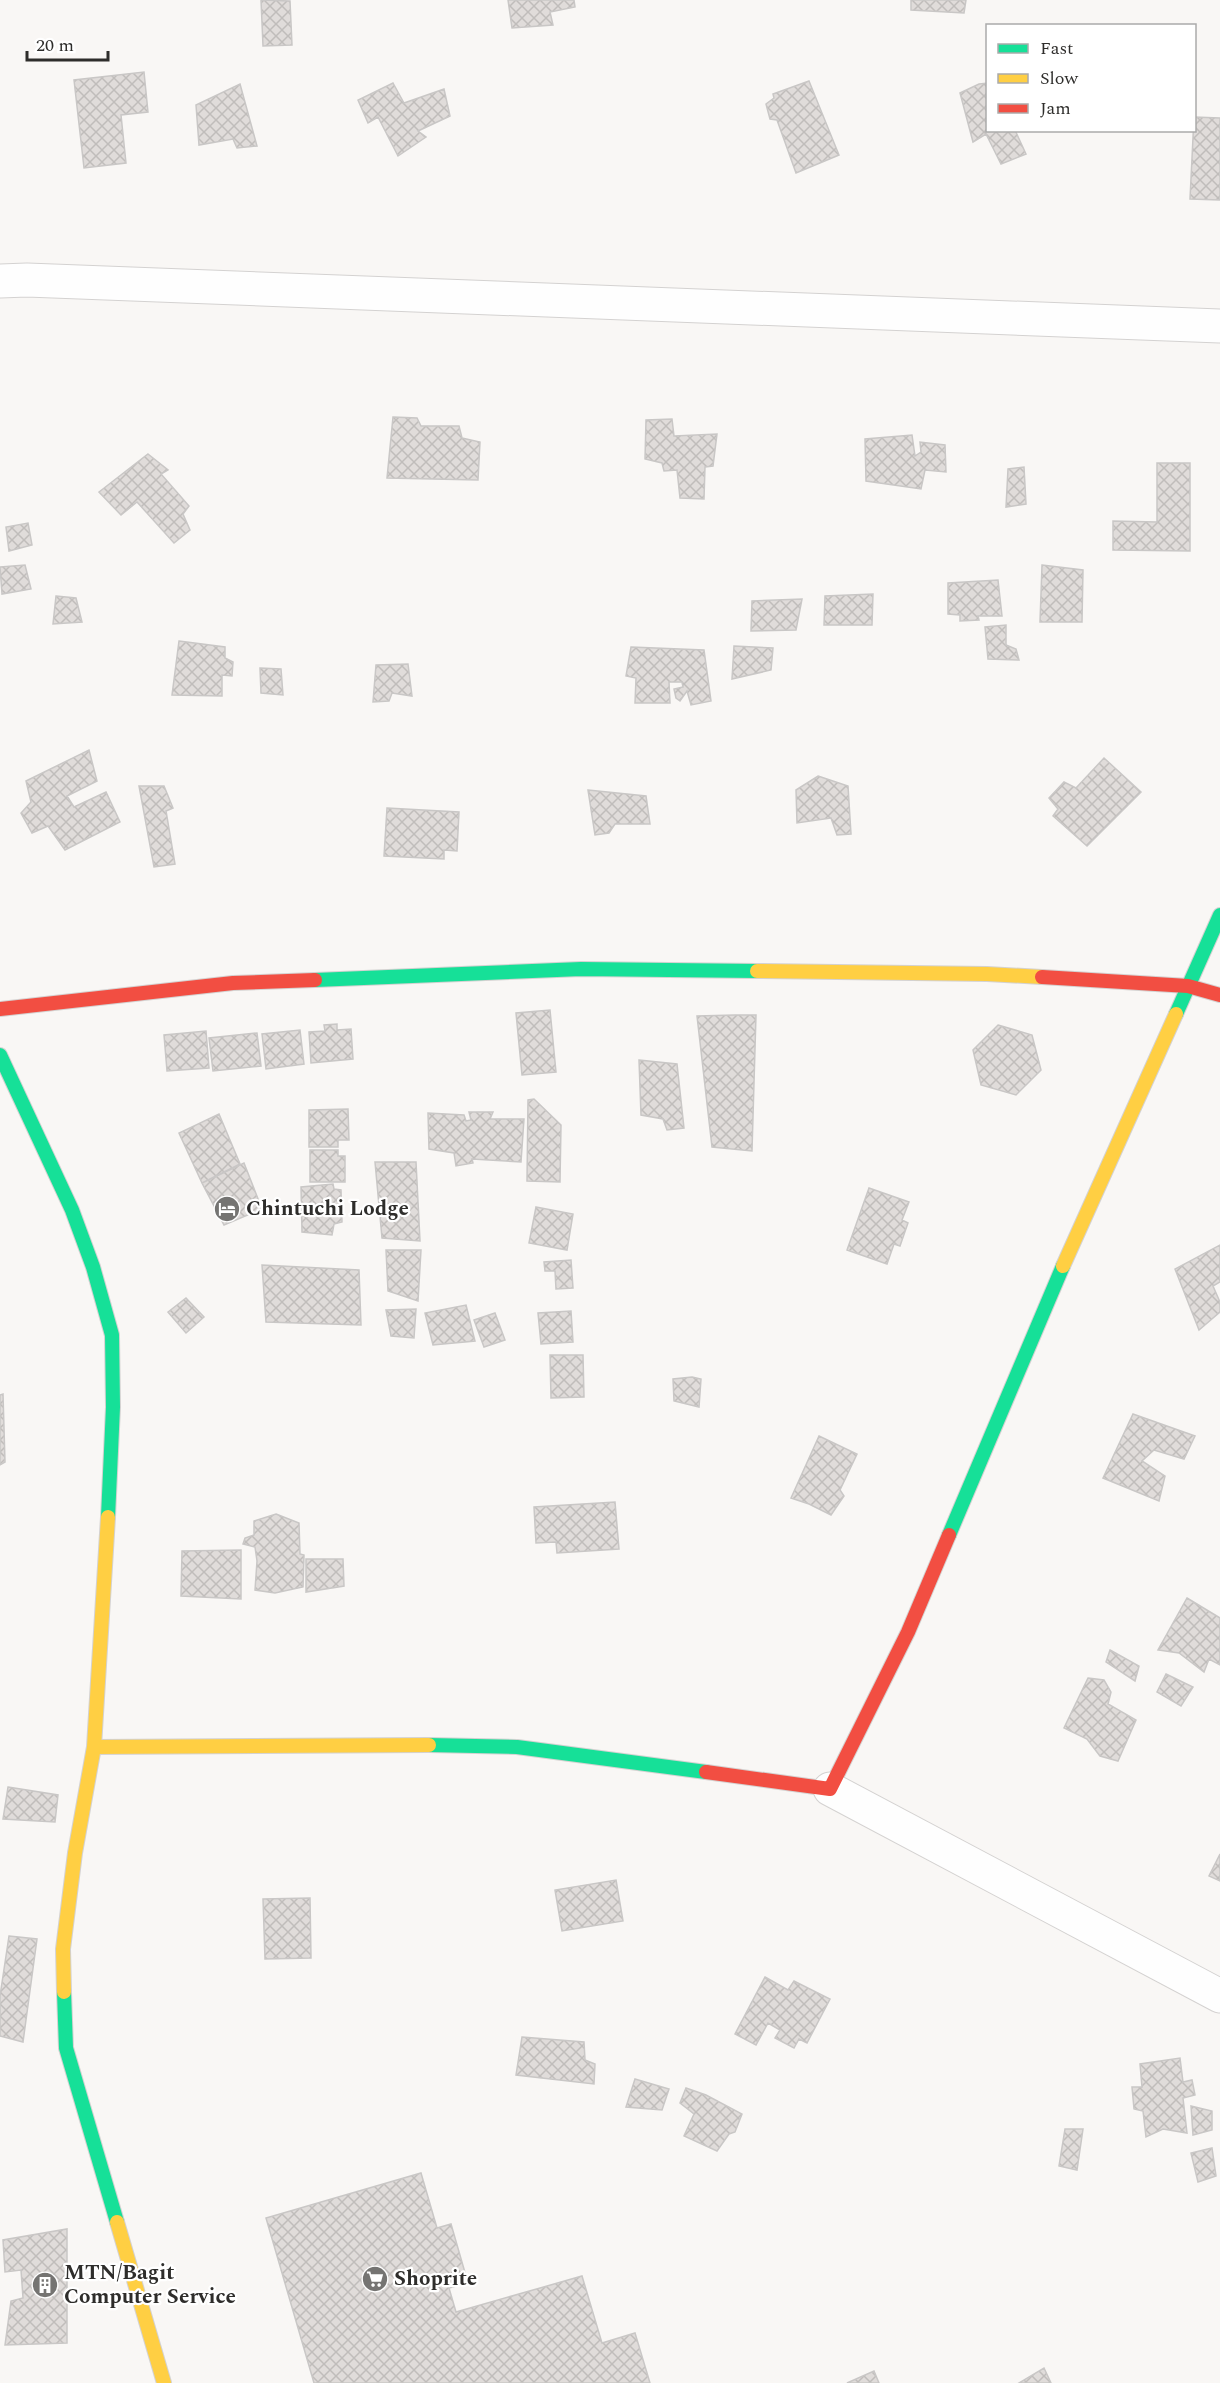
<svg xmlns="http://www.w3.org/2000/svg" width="1220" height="2383" viewBox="0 0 1220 2383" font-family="Spectral,serif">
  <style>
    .building { fill: url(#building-cross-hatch); stroke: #c9c7c6; stroke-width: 1.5 }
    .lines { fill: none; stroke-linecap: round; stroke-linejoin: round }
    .street-casing { stroke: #d4d2d1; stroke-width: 35 }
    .fast-casing { stroke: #d4d2d1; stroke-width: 16 }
    .slow-casing { stroke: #d4d2d1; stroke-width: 16 }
    .jam-casing { stroke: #d4d2d1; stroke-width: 16 }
    .street { stroke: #fefefe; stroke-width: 33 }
    .fast { stroke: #16e098; stroke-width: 14 }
    .slow { stroke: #ffcf43; stroke-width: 14 }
    .jam { stroke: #f24e42; stroke-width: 14 }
    .labels { text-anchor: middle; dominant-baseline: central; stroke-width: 4.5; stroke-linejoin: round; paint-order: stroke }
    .poi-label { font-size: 21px; font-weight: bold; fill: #2e2d2b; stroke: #fff; text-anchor: start }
  </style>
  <defs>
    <pattern id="building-cross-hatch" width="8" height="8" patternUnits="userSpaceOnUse" patternTransform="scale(1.5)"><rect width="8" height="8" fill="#e0dcda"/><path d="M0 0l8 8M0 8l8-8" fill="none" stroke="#c0bdbb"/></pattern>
  </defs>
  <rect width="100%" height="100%" fill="#f9f7f5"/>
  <path class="building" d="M 261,0 L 290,1 L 292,45 L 263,46 Z
    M 508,0 L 574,0 L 575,7 L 550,12 L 553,25 L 512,28 Z
    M 911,0 L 966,0 L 964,13 L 911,10 Z
    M 144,72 L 148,112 L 121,115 L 126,163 L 84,168 L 74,80 Z
    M 809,81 L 839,155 L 796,173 L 777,120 L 770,119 L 766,104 L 774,98 L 773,94 Z
    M 393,83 L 404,103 L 444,89 L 450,116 L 418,131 L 426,137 L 398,156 L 378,117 L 368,123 L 358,100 Z
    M 988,83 L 988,130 L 1015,130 L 1026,154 L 1001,164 L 986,134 L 973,142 L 960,93 L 979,84 Z
    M 240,84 L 257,146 L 237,148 L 233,139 L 199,145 L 196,105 Z
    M 1194,117 L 1220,118 L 1220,200 L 1190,199 Z
    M 393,417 L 417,418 L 421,426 L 459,426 L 462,438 L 480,442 L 478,480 L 387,478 Z
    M 672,419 L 674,436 L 717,434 L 713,466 L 705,467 L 704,499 L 680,498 L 677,470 L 664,471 L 662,463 L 645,459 L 646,420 Z
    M 912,435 L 915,456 L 921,452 L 920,442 L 945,445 L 946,472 L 925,470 L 921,489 L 866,481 L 865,439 Z
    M 148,454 L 168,470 L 161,474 L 189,506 L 183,514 L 190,530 L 174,543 L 137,502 L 121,515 L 99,492 Z
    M 1157,463 L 1190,463 L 1190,551 L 1113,550 L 1113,521 L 1157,522 Z
    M 1024,467 L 1026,504 L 1006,507 L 1008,469 Z
    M 28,523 L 32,545 L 9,551 L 6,527 Z
    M 25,565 L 31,589 L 2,594 L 0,567 Z
    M 1042,565 L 1083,570 L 1082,622 L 1040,622 Z
    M 998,580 L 1002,616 L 978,616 L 979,620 L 960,621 L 960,615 L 948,614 L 948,583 Z
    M 873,594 L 872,625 L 824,625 L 825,596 Z
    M 56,596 L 76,598 L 82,622 L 53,624 Z
    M 802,599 L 796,630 L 751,631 L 752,601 Z
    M 1006,625 L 1006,645 L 1016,649 L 1019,660 L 988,659 L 985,627 Z
    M 179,641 L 225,647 L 225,658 L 233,662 L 232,676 L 222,675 L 222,696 L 172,695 Z
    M 734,646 L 773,648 L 771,670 L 732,679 Z
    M 631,647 L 704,650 L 711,701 L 691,705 L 687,691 L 680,701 L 676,698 L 674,689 L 683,687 L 682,682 L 669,682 L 670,703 L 635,703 L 636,678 L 626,676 Z
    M 408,664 L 412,696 L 392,693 L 389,701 L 373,702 L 376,665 Z
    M 260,668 L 281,669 L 283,695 L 261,693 Z
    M 89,750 L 97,781 L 67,796 L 74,807 L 106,792 L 120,822 L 65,850 L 48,826 L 32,833 L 21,813 L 31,802 L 26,781 Z
    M 1104,758 L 1141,792 L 1087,846 L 1053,816 L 1058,809 L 1049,798 L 1064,782 L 1076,788 Z
    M 818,776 L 848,786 L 851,834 L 837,835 L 831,818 L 797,823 L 796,790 Z
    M 139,786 L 164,786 L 173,808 L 166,811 L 175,864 L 154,867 Z
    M 588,790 L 646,796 L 650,824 L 615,824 L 609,833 L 595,835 Z
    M 387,808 L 459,812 L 457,851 L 444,850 L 444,859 L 384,856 Z
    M 550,1010 L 556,1072 L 522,1075 L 516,1013 Z
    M 735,1015 L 756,1015 L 752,1151 L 712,1147 L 697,1016 Z
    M 337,1024 L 337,1030 L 351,1029 L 353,1059 L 311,1063 L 309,1032 L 325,1031 L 324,1025 Z
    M 998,1025 L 1032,1035 L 1041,1070 L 1016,1095 L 981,1085 L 973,1050 Z
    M 300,1030 L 304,1064 L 266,1069 L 262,1034 Z
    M 206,1031 L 209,1068 L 167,1071 L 164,1035 Z
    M 257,1033 L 261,1066 L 213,1071 L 209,1038 Z
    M 639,1060 L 677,1064 L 684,1128 L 667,1130 L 663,1119 L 641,1115 Z
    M 534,1099 L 561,1125 L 560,1182 L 527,1181 L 528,1100 Z
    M 348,1109 L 349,1140 L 338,1140 L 338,1147 L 309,1147 L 309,1110 Z
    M 469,1112 L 493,1112 L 490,1119 L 524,1119 L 521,1162 L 472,1159 L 473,1163 L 456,1166 L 454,1153 L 429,1149 L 428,1113 L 464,1115 L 466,1121 L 471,1120 Z
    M 219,1114 L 240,1164 L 202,1183 L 179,1133 Z
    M 310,1150 L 338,1150 L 338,1156 L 345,1156 L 345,1182 L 310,1182 Z
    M 375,1162 L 416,1162 L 420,1241 L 382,1238 Z
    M 244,1163 L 262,1209 L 224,1225 L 202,1183 Z
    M 333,1184 L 334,1189 L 341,1190 L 342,1222 L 334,1224 L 332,1235 L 302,1232 L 301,1187 Z
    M 869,1188 L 909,1202 L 902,1220 L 908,1223 L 900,1246 L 894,1244 L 887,1264 L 847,1250 Z
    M 536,1207 L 573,1214 L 567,1250 L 529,1243 Z
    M 1220,1245 L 1220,1282 L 1213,1286 L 1220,1302 L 1220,1312 L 1199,1330 L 1175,1269 Z
    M 386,1250 L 421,1250 L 418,1301 L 388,1291 Z
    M 571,1260 L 573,1288 L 556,1289 L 555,1271 L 545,1271 L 544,1262 Z
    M 262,1265 L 359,1270 L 361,1325 L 266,1322 Z
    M 186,1298 L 204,1317 L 186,1333 L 168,1312 Z
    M 466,1305 L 475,1341 L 433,1345 L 425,1313 Z
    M 416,1309 L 414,1338 L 391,1336 L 386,1310 Z
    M 571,1311 L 573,1342 L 541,1344 L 538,1313 Z
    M 495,1313 L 505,1340 L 484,1347 L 474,1320 Z
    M 550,1355 L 583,1355 L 584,1397 L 551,1398 Z
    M 692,1377 L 701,1379 L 699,1407 L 674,1401 L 673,1379 Z
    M 3,1394 L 5,1462 L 0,1465 L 0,1395 Z
    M 1133,1414 L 1195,1436 L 1184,1459 L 1154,1450 L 1142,1461 L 1165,1476 L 1159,1501 L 1103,1478 Z
    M 819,1436 L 857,1454 L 840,1490 L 844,1496 L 831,1515 L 809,1504 L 791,1498 Z
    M 615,1502 L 619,1549 L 557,1553 L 556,1542 L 536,1543 L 534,1507 Z
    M 276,1514 L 299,1523 L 300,1554 L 304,1555 L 303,1587 L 275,1593 L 255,1590 L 257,1561 L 255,1547 L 243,1544 L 245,1538 L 254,1535 L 254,1521 Z
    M 241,1550 L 241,1599 L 181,1596 L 182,1551 Z
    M 306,1559 L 343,1559 L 344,1586 L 306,1592 Z
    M 1187,1598 L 1220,1618 L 1220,1665 L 1209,1659 L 1204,1672 L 1179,1653 L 1158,1650 Z
    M 1110,1650 L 1139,1666 L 1135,1681 L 1106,1662 Z
    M 1166,1674 L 1193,1687 L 1181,1706 L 1157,1692 Z
    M 1088,1678 L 1104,1680 L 1111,1692 L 1108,1704 L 1136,1720 L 1118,1761 L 1100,1756 L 1087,1739 L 1064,1728 Z
    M 8,1787 L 58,1795 L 55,1822 L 3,1819 Z
    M 1220,1854 L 1220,1881 L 1209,1876 Z
    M 616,1880 L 623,1921 L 562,1931 L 555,1890 Z
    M 310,1898 L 311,1958 L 265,1959 L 263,1899 Z
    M 9,1936 L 37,1939 L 23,2042 L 0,2036 L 0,1996 Z
    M 765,1977 L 788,1990 L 794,1981 L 830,1999 L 807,2043 L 799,2039 L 794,2048 L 775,2038 L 780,2030 L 768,2023 L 756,2045 L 735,2034 Z
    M 522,2037 L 584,2042 L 585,2060 L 595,2064 L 594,2084 L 516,2075 Z
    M 1180,2058 L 1183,2082 L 1192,2080 L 1195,2095 L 1183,2098 L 1187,2133 L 1163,2129 L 1146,2137 L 1143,2111 L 1134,2109 L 1132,2087 L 1142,2087 L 1140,2064 Z
    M 635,2079 L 669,2089 L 662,2110 L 626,2107 Z
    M 686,2088 L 706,2095 L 742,2114 L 735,2132 L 729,2134 L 717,2151 L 684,2136 L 694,2114 L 680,2103 Z
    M 1191,2106 L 1212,2111 L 1212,2130 L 1193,2135 Z
    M 1065,2129 L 1083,2129 L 1077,2170 L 1059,2166 Z
    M 1212,2148 L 1216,2176 L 1198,2182 L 1191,2153 Z
    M 421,2173 L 437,2228 L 451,2224 L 468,2283 L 449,2288 L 456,2312 L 582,2276 L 602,2343 L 635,2333 L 650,2383 L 314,2383 L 266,2218 Z
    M 67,2229 L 67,2343 L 5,2345 L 11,2301 L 23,2298 L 21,2270 L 5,2272 L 3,2240 Z
    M 1044,2368 L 1051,2383 L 1019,2383 Z
    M 874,2371 L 879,2383 L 847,2383 Z"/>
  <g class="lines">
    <g class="street-casing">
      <path id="street" d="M 0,281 L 27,280 L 1220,326
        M 830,1789 L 1220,1996"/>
    </g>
    <g class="fast-casing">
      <path id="fast" d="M 315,980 L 581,969 L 757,971
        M 1176,1014 L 1220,915
        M 0,1055 L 72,1210 L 93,1267 L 112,1335 L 113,1407 L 108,1517
        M 949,1535 L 1063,1266
        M 429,1745 L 517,1747 L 706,1772
        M 64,1992 L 66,2048 L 117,2222"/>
    </g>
    <g class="slow-casing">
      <path id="slow" d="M 757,971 L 987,974 L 1042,977
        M 1063,1266 L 1176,1014
        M 94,1747 L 429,1745
        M 64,1992 L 63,1949 L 75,1853 L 94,1747 L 108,1517
        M 117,2222 L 164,2383"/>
    </g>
    <g class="jam-casing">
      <path id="jam" d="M 1042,977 L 1188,986 L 1220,995
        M 0,1009 L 233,983 L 315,980
        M 706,1772 L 830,1789 L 908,1632 L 949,1535"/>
    </g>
    <use href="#street" class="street"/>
    <use href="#fast" class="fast"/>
    <use href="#slow" class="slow"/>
    <use href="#jam" class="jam"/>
  </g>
  <defs>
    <g id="hotel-disc" transform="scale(1.35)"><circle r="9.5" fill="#757472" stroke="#fff"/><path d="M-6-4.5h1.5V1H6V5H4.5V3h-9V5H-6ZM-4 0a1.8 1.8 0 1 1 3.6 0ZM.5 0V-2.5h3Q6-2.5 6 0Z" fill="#fff"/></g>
    <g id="supermarket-disc" transform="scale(1.35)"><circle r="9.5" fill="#757472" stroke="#fff"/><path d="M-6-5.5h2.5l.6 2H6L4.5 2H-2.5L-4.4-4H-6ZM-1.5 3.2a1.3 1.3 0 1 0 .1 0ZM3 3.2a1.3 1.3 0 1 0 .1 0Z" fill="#fff"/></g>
    <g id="building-disc" transform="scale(1.35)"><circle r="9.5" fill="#757472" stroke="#fff"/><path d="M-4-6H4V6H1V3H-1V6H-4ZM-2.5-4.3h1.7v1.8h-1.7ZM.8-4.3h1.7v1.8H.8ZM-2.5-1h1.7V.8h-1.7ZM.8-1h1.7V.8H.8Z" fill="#fff"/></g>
  </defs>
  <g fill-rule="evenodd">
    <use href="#hotel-disc" x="227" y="1209"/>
    <use href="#supermarket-disc" x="375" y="2279"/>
    <use href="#building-disc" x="45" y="2285"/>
  </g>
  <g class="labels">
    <g class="poi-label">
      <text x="246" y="1209">Chintuchi Lodge</text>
      <text x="64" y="2273">MTN/Bagit<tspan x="64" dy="24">Computer Service</tspan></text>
      <text x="394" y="2279">Shoprite</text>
    </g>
  </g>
  <rect x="986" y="24" width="210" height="108" fill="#ffffff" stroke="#ababaa" stroke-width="1.5"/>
  <rect x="998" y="44" width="30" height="9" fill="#16e098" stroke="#ababaa" stroke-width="1.5"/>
  <text x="1040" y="54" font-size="18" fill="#2e2d2b">Fast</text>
  <rect x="998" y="74" width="30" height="9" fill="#ffcf43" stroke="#ababaa" stroke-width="1.5"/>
  <text x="1040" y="84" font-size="18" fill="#2e2d2b">Slow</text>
  <rect x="998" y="104" width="30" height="9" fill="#f24e42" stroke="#ababaa" stroke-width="1.5"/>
  <text x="1040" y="114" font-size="18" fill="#2e2d2b">Jam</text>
  <path d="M27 51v9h81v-9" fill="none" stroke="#2e2d2b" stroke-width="3"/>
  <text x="36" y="51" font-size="18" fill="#2e2d2b" stroke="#ffffff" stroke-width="4.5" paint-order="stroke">20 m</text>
</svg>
